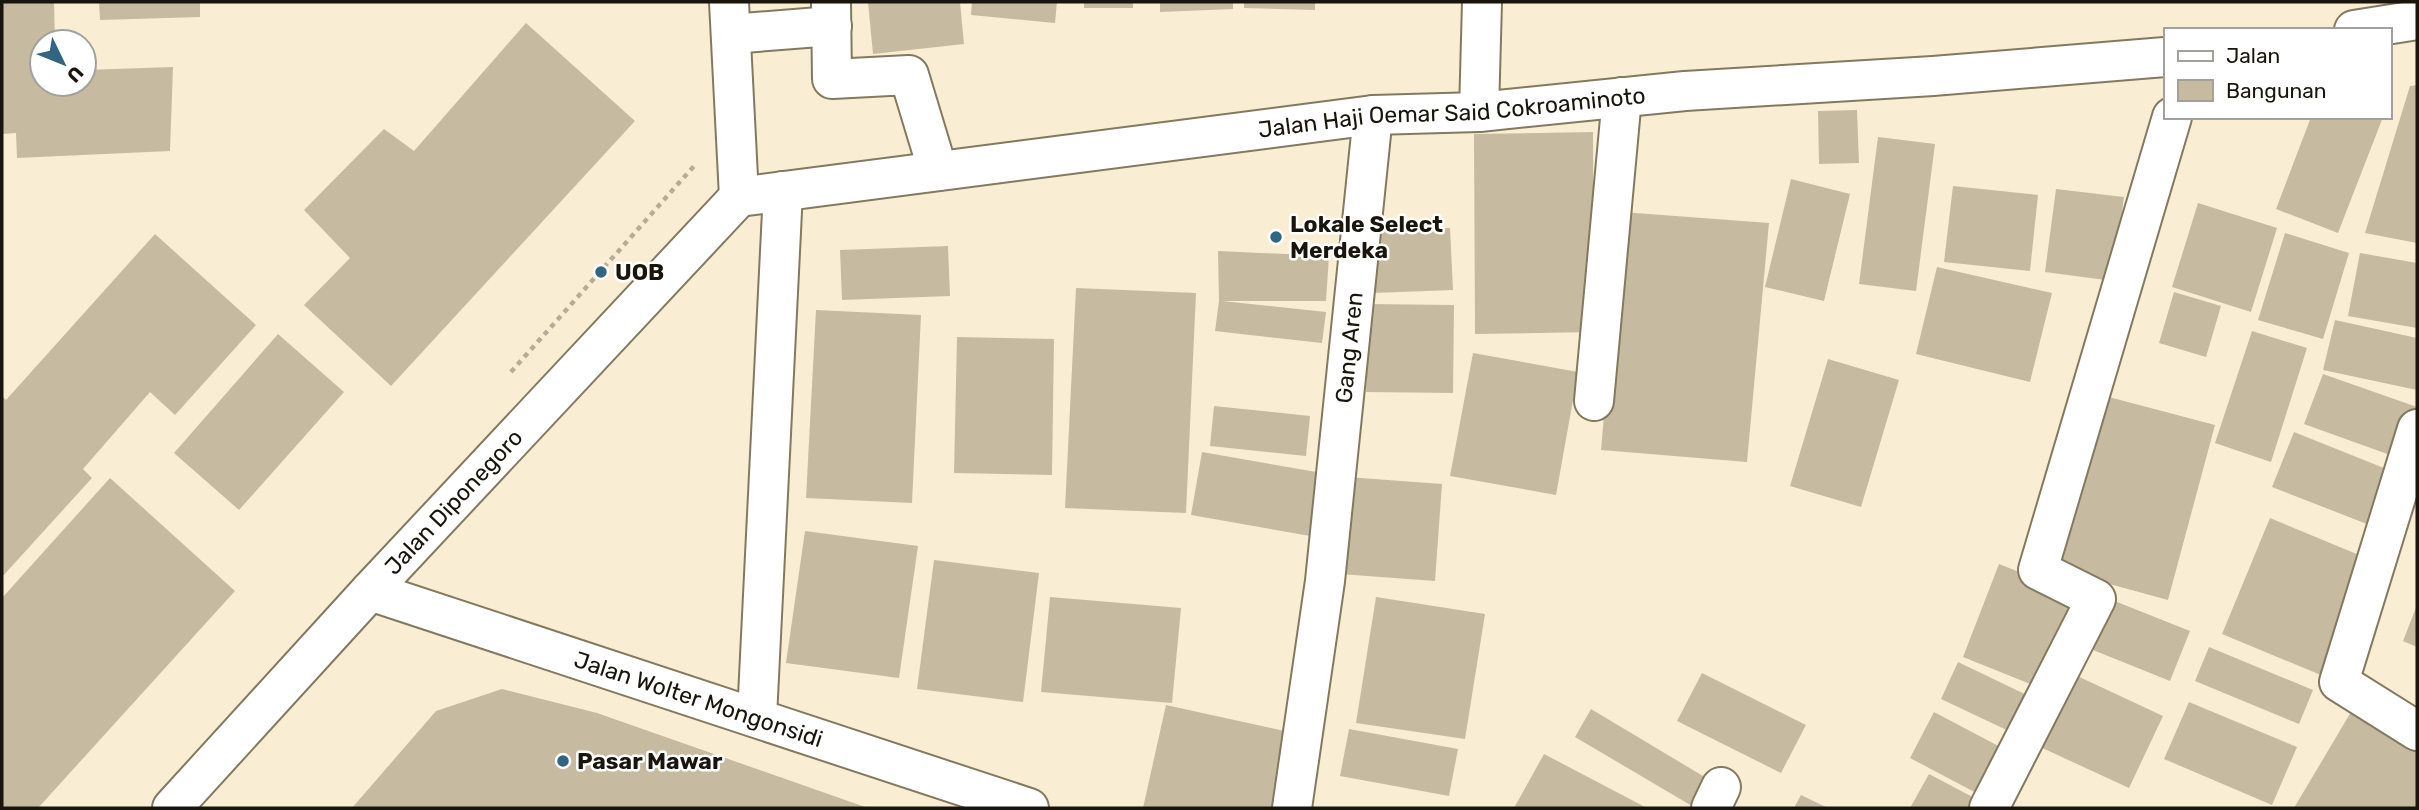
<svg xmlns="http://www.w3.org/2000/svg" width="2419" height="810" viewBox="0 0 2419 810" font-family="Rubik,sans-serif">
  <style>
    .building { fill: #c6bba1 }
    .lines { fill: none; stroke-linecap: round; stroke-linejoin: round }
    .minor-casing { stroke: #837961; stroke-width: 42 }
    .path { stroke: #b6ad98; stroke-width: 4.5; stroke-dasharray: 5 5; stroke-linecap: butt }
    .minor { stroke: #fff; stroke-width: 38 }
    .poi-dot { fill: #326582; stroke: #fff; stroke-width: 2.5 }
    .labels { text-anchor: middle; dominant-baseline: central; stroke-width: 5; stroke-linejoin: round; paint-order: stroke }
    .street-label { font-size: 23px; fill: #19150c; stroke: #fff }
    .poi-label { font-size: 23px; font-weight: bold; fill: #19150c; stroke: #fff; text-anchor: start }
  </style>
  <rect width="100%" height="100%" fill="#f9eed4"/>
  <path class="building" d="M 2,2 L 54,2 L 55,42 L 42,42 L 42,84 L 84,84 L 84,70 L 173,67 L 170,151 L 17,158 L 16,133 L 2,134 Z
    M 99,2 L 200,2 L 200,17 L 100,20 Z
    M 868,2 L 960,2 L 964,44 L 873,54 Z
    M 972,2 L 1057,2 L 1055,23 L 971,15 Z
    M 1084,2 L 1133,2 L 1133,8 L 1084,8 Z
    M 1160,2 L 1233,2 L 1233,9 L 1160,12 Z
    M 1244,2 L 1315,2 L 1315,10 L 1244,8 Z
    M 526,23 L 635,121 L 391,386 L 304,305 L 350,258 L 304,210 L 384,129 L 414,151 Z
    M 2417,85 L 2417,243 L 2365,233 L 2410,86 Z
    M 1857,110 L 1859,163 L 1819,164 L 1818,111 Z
    M 2311,117 L 2383,117 L 2338,233 L 2276,209 Z
    M 1593,132 L 1594,332 L 1475,334 L 1474,134 Z
    M 1878,137 L 1935,144 L 1916,291 L 1859,284 Z
    M 1791,179 L 1850,194 L 1824,301 L 1765,287 Z
    M 1953,186 L 2038,195 L 2030,271 L 1944,262 Z
    M 2056,189 L 2124,197 L 2113,281 L 2045,272 Z
    M 2198,203 L 2277,228 L 2251,312 L 2172,287 Z
    M 1622,212 L 1769,223 L 1747,462 L 1601,450 Z
    M 1450,228 L 1453,290 L 1373,293 L 1371,231 Z
    M 2285,233 L 2349,253 L 2323,339 L 2258,320 Z
    M 155,234 L 256,325 L 175,415 L 150,392 L 83,469 L 92,478 L 2,577 L 2,396 L 6,400 Z
    M 948,246 L 950,296 L 842,300 L 840,250 Z
    M 1218,251 L 1329,256 L 1326,301 L 1222,301 L 1326,312 L 1322,343 L 1215,331 L 1219,301 Z
    M 2360,253 L 2417,263 L 2417,328 L 2348,316 Z
    M 1937,267 L 2052,293 L 2030,382 L 1916,354 Z
    M 1076,288 L 1196,293 L 1186,513 L 1065,508 Z
    M 2174,292 L 2221,306 L 2206,357 L 2159,343 Z
    M 1368,304 L 1454,305 L 1453,393 L 1366,392 Z
    M 816,310 L 921,315 L 912,503 L 806,498 Z
    M 2335,320 L 2417,338 L 2417,390 L 2323,370 Z
    M 2252,331 L 2307,348 L 2271,462 L 2215,443 Z
    M 278,334 L 344,392 L 239,510 L 174,453 Z
    M 957,337 L 1054,339 L 1052,475 L 954,473 Z
    M 1473,353 L 1578,372 L 1556,495 L 1450,476 Z
    M 1828,359 L 1899,380 L 1861,507 L 1790,486 Z
    M 2323,374 L 2417,407 L 2417,423 L 2404,460 L 2304,424 Z
    M 2105,396 L 2215,425 L 2168,600 L 2058,570 Z
    M 1214,406 L 1310,416 L 1306,456 L 1210,446 Z
    M 2294,432 L 2394,472 L 2372,526 L 2272,487 Z
    M 1202,452 L 1322,473 L 1310,536 L 1191,515 Z
    M 1347,477 L 1442,484 L 1435,581 L 1340,574 Z
    M 110,478 L 235,591 L 38,808 L 2,808 L 2,598 Z
    M 2270,518 L 2376,562 L 2328,678 L 2222,634 Z
    M 805,531 L 918,546 L 899,678 L 786,663 Z
    M 934,560 L 1039,573 L 1023,702 L 917,689 Z
    M 1999,564 L 2085,598 L 2048,691 L 1963,657 Z
    M 2102,596 L 2190,631 L 2170,681 L 2083,646 Z
    M 1050,597 L 1181,608 L 1172,703 L 1041,692 Z
    M 1376,597 L 1485,614 L 1465,739 L 1356,723 Z
    M 2417,605 L 2417,647 L 2403,641 Z
    M 2209,647 L 2313,690 L 2299,724 L 2195,681 Z
    M 1958,662 L 2033,698 L 2015,734 L 1941,699 Z
    M 1702,673 L 1806,725 L 1781,773 L 1677,721 Z
    M 2071,673 L 2163,716 L 2129,788 L 2038,746 Z
    M 502,689 L 597,713 L 868,808 L 352,808 L 436,711 Z
    M 2189,702 L 2297,747 L 2272,805 L 2164,759 Z
    M 1166,705 L 1289,732 L 1272,808 L 1143,808 Z
    M 1591,709 L 1708,779 L 1692,806 L 1575,737 Z
    M 1934,712 L 2006,750 L 1982,796 L 1910,758 Z
    M 2351,712 L 2417,753 L 2417,808 L 2294,808 Z
    M 1349,729 L 1458,749 L 1449,796 L 1340,776 Z
    M 1544,754 L 1647,808 L 1514,808 Z
    M 1929,774 L 1982,802 L 1979,808 L 1910,808 Z
    M 1801,795 L 1828,808 L 1794,808 Z"/>
  <g class="lines">
    <g class="minor-casing">
      <g id="minor">
        <path d="M 729,2 L 739,197"/>
        <path d="M 831,2 L 832,79 L 909,75 L 938,171"/>
        <path d="M 2354,30 L 2417,20"/>
        <path d="M 731,34 L 832,26"/>
        <path d="M 1479,112 L 1482,2"/>
        <path id="s1" d="M 739,197 L 1373,115 L 1479,112 L 1685,91 L 1933,76 L 2165,57"/>
        <path d="M 1594,401 L 1622,97"/>
        <path d="M 2417,429 L 2339,682 L 2417,731"/>
        <path id="s2" d="M 370,591 L 1029,808"/>
        <path d="M 757,717 L 783,191"/>
        <path id="s3" d="M 172,808 L 370,591 L 739,197"/>
        <path id="s4" d="M 1292,808 L 1325,581 L 1373,115"/>
        <path d="M 1711,808 L 1721,787"/>
        <path d="M 1989,808 L 2096,599 L 2038,570 L 2172,117"/>
      </g>
    </g>
    <path class="path" d="M 511,372 L 694,166"/>
    <use href="#minor" class="minor"/>
  </g>
  <g class="poi-dot">
    <circle cx="1276" cy="237" r="7"/>
    <circle cx="601" cy="272" r="7"/>
    <circle cx="563" cy="761" r="7"/>
  </g>
  <g class="labels">
    <g class="street-label">
      <text stroke="none"><textPath href="#s1" startOffset="718">Jalan Haji Oemar Said Cokroaminoto</textPath></text>
      <text stroke="none"><textPath href="#s4" startOffset="464">Gang Aren</textPath></text>
      <text stroke="none"><textPath href="#s3" startOffset="416">Jalan Diponegoro</textPath></text>
      <text stroke="none"><textPath href="#s2" startOffset="346">Jalan Wolter Mongonsidi</textPath></text>
    </g>
    <g class="poi-label">
      <text x="1290" y="224">Lokale Select<tspan x="1290" dy="26">Merdeka</tspan></text>
      <text x="615" y="272">UOB</text>
      <text x="577" y="761">Pasar Mawar</text>
    </g>
  </g>
  <rect width="2419" height="810" fill="none" stroke="#19150c" stroke-width="7"/>
  <rect x="2164" y="28" width="228" height="91" fill="#ffffff" stroke="#a3a19e" stroke-width="2"/>
  <rect x="2178" y="51" width="35" height="10" fill="#ffffff" stroke="#a3a19e" stroke-width="2"/>
  <text x="2226" y="63" font-size="21" fill="#19150c">Jalan</text>
  <rect x="2178" y="80" width="35" height="21" fill="#c6bba1" stroke="#a3a19e" stroke-width="2"/>
  <text x="2226" y="98" font-size="21" fill="#19150c">Bangunan</text>
  <g transform="translate(63 63) rotate(133)"><circle r="33" fill="#ffffff" stroke="#a3a19e" stroke-width="2"/>
  <path d="M0-5L12 26L0 18L-12 26Z" fill="#326582"/>
  <text y="-10" font-size="19" font-weight="bold" text-anchor="middle" fill="#19150c">U</text>
  </g>
</svg>
